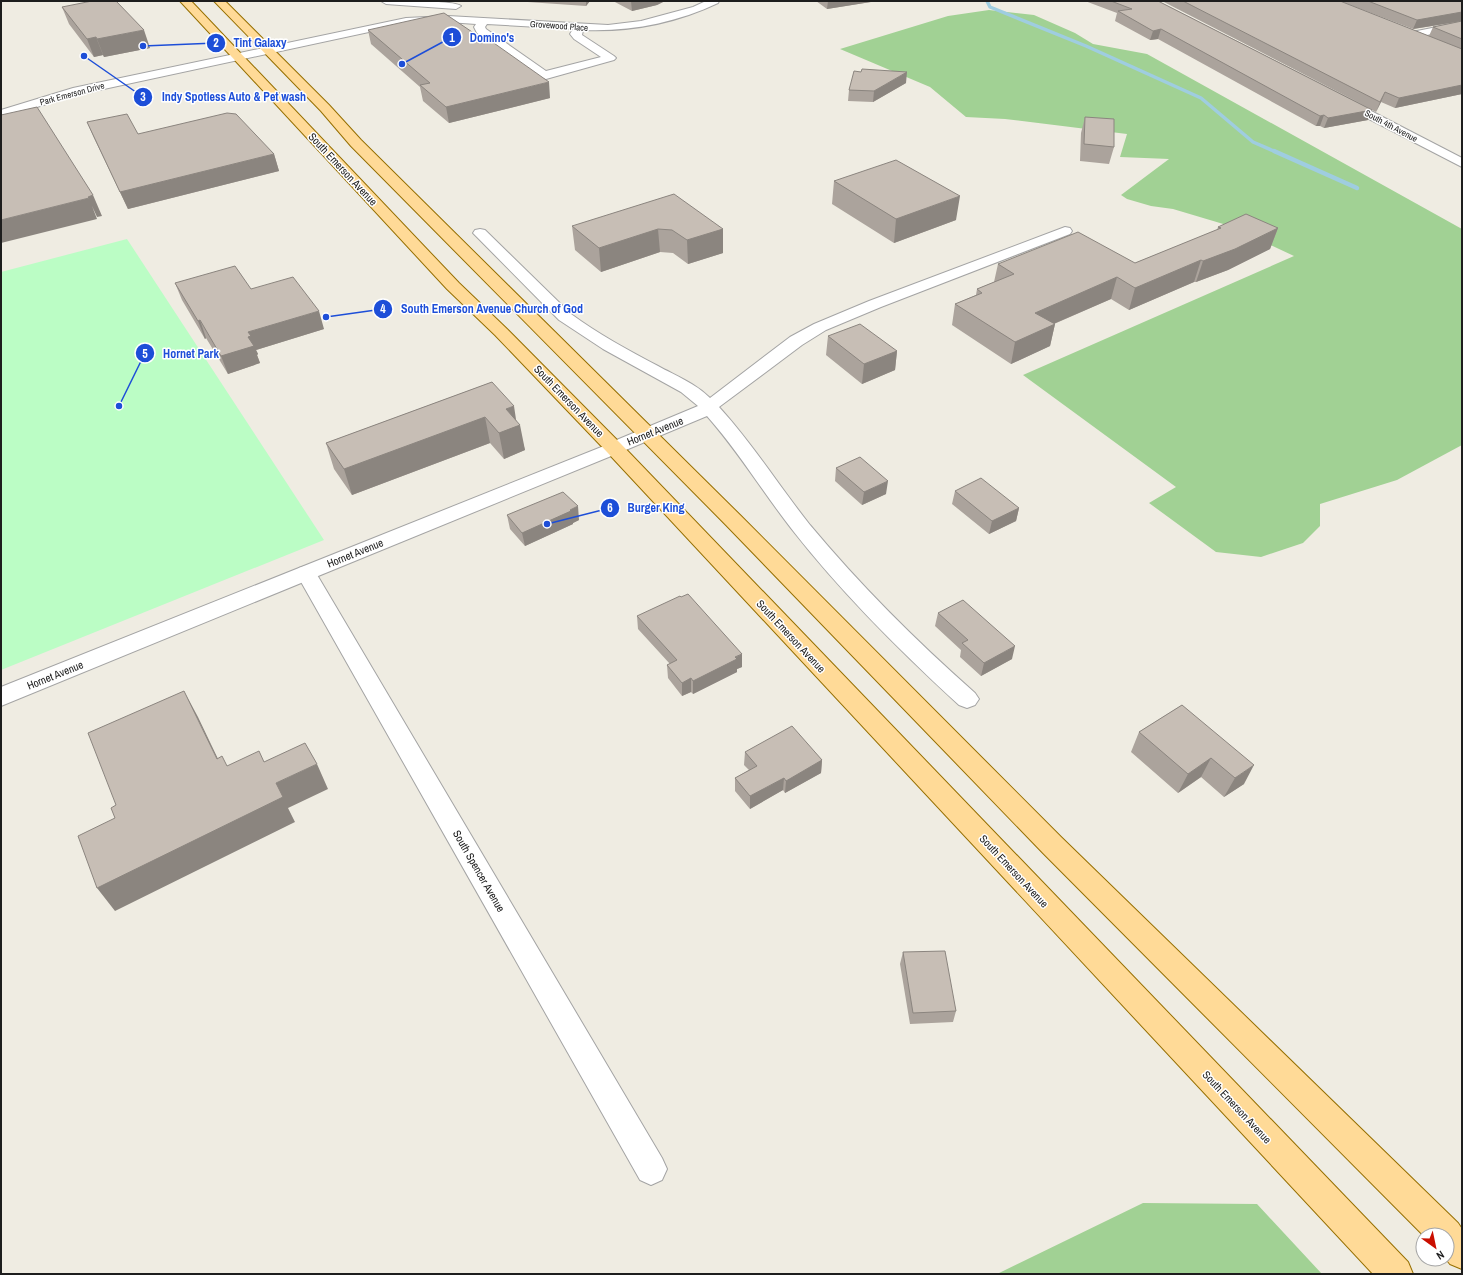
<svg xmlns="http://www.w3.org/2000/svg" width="1463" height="1275" viewBox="0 0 1463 1275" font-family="'Archivo Narrow',sans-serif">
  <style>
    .forest { fill: #a1d194 }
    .park { fill: #bbfdc5 }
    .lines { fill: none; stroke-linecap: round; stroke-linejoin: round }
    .stream-far1 { stroke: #9fcde0; stroke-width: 3.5 }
    .stream { stroke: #9fcde0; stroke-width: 4.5 }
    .minor-casing { stroke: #a4a4a4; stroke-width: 2 }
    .tertiary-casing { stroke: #a4a4a4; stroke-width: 2 }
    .primary-casing { stroke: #966f00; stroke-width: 2 }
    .minor { fill: #fff; fill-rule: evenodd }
    .tertiary { fill: #fff; fill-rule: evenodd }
    .primary { fill: #ffda97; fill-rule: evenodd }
    .wall { fill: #aba39c }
    .shaded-wall { fill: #8b857f }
    .building { fill: #c7beb5; stroke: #8b857f }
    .labels { text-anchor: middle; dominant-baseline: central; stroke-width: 3; stroke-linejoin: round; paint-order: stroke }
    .far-street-label { font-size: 9px; fill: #1d1d1d; stroke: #fff }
    .street-label { font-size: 11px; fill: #1d1d1d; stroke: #fff }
    .leader { fill: none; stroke: #1d4ed8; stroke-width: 1.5 }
    .callout-dot { fill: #1d4ed8; stroke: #fff; stroke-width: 1.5 }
    .mark-label { font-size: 12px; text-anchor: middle; font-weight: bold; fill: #fff }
    .callout-label { font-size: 12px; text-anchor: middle; font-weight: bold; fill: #1d4ed8; stroke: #fff; stroke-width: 3; stroke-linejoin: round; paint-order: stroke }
  </style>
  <rect width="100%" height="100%" fill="#efece2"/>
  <path class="forest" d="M 989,10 L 1034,15 L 1075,33 L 1093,44 L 1147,54 L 1462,229 L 1462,445 L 1397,480 L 1320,504 L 1320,526 L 1303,543 L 1261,557 L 1216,552 L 1149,503 L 1176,487 L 1023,375 L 1294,256 L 1230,226 L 1173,209 L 1151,206 L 1127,199 L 1121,195 L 1169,159 L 1120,157 L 1127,134 L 1005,119 L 966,117 L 930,87 L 840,49 L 948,16 Z
    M 1143,1203 L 1257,1204 L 1322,1274 L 997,1274 Z"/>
  <path class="park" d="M 127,239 L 324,540 L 1,670 L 1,272 Z"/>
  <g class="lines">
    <path class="stream-far1" d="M 987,1 L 990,7 L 1086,46 L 1201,98 L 1253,142 L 1276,152"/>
    <path class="stream" d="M 1274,151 L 1357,188"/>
    <g class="minor-casing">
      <path id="minor" d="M 381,1 C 394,1 455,0 461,6 L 456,9 L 386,4 Z
        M 706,1 L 719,1 L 718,3 C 676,23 629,32 583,30 L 582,35 L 614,56 L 616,58 L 614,60 L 546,79 L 536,76 L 477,33 L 474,27 L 476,24 L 448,22 L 406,24 L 76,95 L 1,118 L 1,110 L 73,88 L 406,18 L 448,16 L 608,25 L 641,21 L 693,7 ZM 487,24 L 573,29 L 570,34 L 574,39 L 601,57 L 546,71 L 486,29 L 485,27 Z
        M 1462,22 L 1462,28 L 1412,38 L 1406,35 L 1412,32 Z
        M 1344,97 L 1462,158 L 1462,167 L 1340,104 L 1338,101 L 1340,98 Z
        M 1065,227 L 1070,228 L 1072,231 L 1070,234 L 881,307 L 826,330 L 802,345 L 719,407 C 753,444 779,486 810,525 C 860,585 916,641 975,693 L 979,699 L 975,705 L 967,708 L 959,705 C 902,653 842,593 794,532 C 764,494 739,452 707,416 L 621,452 L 614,454 L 607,452 L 605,448 L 607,444 L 698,406 L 681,392 L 603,349 L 559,320 L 473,233 L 475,230 L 480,229 L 485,230 L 571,314 C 598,334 628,350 658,366 C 676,376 695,383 710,398 L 790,337 L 814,324 L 869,301 Z
        M 306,566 L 313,568 L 662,1158 L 667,1169 L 662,1180 L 651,1185 L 640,1180 L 296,573 L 299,568 Z"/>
    </g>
    <g class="tertiary-casing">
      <path id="tertiary" d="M 614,442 L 621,444 L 623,448 L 621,452 L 1,706 L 1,687 Z"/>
    </g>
    <g class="primary-casing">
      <path id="primary" d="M 180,1 L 191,1 L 459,283 L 507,329 L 621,444 L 1408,1262 L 1413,1274 L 1373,1274 L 607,452 L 495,335 L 447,289 Z
        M 214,1 L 225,1 L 329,105 L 361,140 L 740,515 L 1061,837 L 1458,1223 L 1462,1229 L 1462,1269 L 1450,1264 L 1446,1259 L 1447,1259 L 1447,1235 L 1423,1235 L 1043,853 L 726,525 L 351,146 L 321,111 Z"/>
    </g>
    <use href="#minor" class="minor"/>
    <use href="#tertiary" class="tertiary"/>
    <use href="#primary" class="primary"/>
  </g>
  <path class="wall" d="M 465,1 L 484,1 L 483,2 Z
    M 513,1 L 590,1 L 586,6 Z
    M 613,1 L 665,1 L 657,5 L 632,11 Z
    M 816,1 L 877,1 L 827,9 Z
    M 1085,1 L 1158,1 L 1371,109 L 1162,1 L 1340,1 L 1429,36 L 1433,27 L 1458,22 L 1413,29 L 1340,1 L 1462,1 L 1462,94 L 1395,108 L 1381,102 L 1376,112 L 1372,110 L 1368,120 L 1324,128 L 1320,126 L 1316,126 L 1158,39 L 1150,40 L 1115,21 L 1117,13 Z
    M 62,7 L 150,48 L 104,57 L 103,55 L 94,57 L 69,24 Z
    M 368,30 L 550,98 L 449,123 L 423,101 L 420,87 L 371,44 Z
    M 906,83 L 873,102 L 848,101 L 849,90 Z
    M 1085,117 L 1114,147 L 1109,164 L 1080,161 L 1081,133 Z
    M 87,122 L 138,134 L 274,154 L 279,171 L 128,209 L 94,138 Z
    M 834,181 L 956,220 L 894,243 L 832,204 Z
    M 572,226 L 723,229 L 723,253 L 688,264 L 673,253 L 660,252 L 601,272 L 575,250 Z
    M 1218,227 L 1278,228 L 1270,249 L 1228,270 L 1196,282 L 1194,282 L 1129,310 L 1111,299 L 1054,324 L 1055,324 L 1050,346 L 1011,364 L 952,325 L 955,304 L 976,295 L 977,289 L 994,282 L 998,264 L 1135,263 L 1217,230 Z
    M 175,283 L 251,289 L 324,329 L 256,350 L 258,354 L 257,355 L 260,363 L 228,374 L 206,338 L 205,339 L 182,300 Z
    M 828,336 L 897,351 L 895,370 L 862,384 L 826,355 Z
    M 492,382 L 516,420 L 525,450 L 504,459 L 490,443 L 352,495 L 334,469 L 326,443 Z
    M 836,468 L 886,494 L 862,505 L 835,481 Z
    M 955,491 L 1019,508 L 1016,521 L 989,534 L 952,504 Z
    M 507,515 L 579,520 L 573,523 L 573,524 L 525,546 L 510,529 Z
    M 938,613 L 1012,659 L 981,676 L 960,657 L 961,650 L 935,626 Z
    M 637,616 L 742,654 L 742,667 L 737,669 L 737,672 L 693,694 L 691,692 L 682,696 L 668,678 L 667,665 L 670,664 L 638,629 Z
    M 1182,705 L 1244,784 L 1224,797 L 1201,777 L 1178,793 L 1131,752 L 1139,732 Z
    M 745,752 L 822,760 L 821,773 L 785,793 L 783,790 L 750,809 L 735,791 L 735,778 L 749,770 L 744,765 Z
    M 903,952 L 956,1011 L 953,1022 L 910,1024 L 900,964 Z"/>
  <path class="shaded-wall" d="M 586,1 L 590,1 L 586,6 Z
    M 631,1 L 665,1 L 657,5 L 632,11 Z
    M 828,1 L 877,1 L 827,9 Z
    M 1462,12 L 1462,21 L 1413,29 L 1417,20 Z
    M 1161,29 L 1158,39 L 1150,40 L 1153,31 Z
    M 144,30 L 150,48 L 104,57 L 97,39 Z
    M 96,37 L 103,55 L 94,57 L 87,39 Z
    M 907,72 L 906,83 L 873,102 L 874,91 Z
    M 549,82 L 550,98 L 449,123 L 446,107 Z
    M 1462,85 L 1462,94 L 1395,108 L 1399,98 Z
    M 1385,92 L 1381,102 L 1376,112 L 1380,102 Z
    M 1372,110 L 1368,120 L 1324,128 L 1328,118 Z
    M 1324,115 L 1320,126 L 1316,126 L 1320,116 Z
    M 274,154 L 279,171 L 128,209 L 120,192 Z
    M 93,195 L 102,216 L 97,217 L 88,197 Z
    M 960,196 L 956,220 L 894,243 L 896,219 Z
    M 89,198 L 97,219 L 1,243 L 1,220 Z
    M 1278,228 L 1270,249 L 1228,270 L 1196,282 L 1203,261 Z
    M 658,229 L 660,252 L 601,272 L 599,248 Z
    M 723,229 L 723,253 L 688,264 L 687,240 Z
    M 1201,260 L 1194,282 L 1129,310 L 1135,288 Z
    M 1117,277 L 1111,299 L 1030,334 L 1035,313 Z
    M 319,311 L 324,329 L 256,350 L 258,354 L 257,355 L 260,363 L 228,374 L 221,356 L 248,337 L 248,332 Z
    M 200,320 L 206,338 L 205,339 L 198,321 Z
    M 1055,324 L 1050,346 L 1011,364 L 1015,342 Z
    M 897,351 L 895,370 L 862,384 L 864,364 Z
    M 514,406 L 517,426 L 520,425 L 525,450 L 504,459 L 499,433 L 506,409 Z
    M 485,417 L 490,443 L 352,495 L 344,469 Z
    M 888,481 L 886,494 L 862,505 L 864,492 Z
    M 578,506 L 579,520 L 573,523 L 573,524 L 525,546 L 522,533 Z
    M 1019,508 L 1016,521 L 989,534 L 992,521 Z
    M 1015,646 L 1012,659 L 981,676 L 984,663 Z
    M 742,654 L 742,667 L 737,669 L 737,672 L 693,694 L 693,681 Z
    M 691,678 L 691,692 L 682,696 L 682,683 Z
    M 184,691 L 198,717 L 230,784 L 217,759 Z
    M 1211,758 L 1201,777 L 1178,793 L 1188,774 Z
    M 822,760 L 821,773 L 785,793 L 786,781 Z
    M 317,764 L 328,789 L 288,808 L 295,822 L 115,911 L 97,888 L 276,783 Z
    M 1254,765 L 1244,784 L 1224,797 L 1235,778 Z
    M 784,778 L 783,790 L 750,809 L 750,796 Z"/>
  <path class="building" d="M 92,1 L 116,1 L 144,30 L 97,39 L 96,37 L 87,39 L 62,7 Z
    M 1111,1 L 1158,1 L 1372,110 L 1328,118 L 1324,115 L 1320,116 L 1161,29 L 1153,31 L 1118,11 L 1132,9 Z
    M 1183,1 L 1340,1 L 1462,49 L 1462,85 L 1399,98 L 1385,92 L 1380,102 Z
    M 1368,1 L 1462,1 L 1462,12 L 1417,20 Z
    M 444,13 L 487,42 L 491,41 L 549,82 L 446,107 L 420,85 L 430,83 L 368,30 Z
    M 1462,21 L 1462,39 L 1433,27 Z
    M 862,69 L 907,72 L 874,91 L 849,90 L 854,71 L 861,72 Z
    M 37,107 L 93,195 L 88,197 L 89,198 L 1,220 L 1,115 Z
    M 227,113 L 236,114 L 274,154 L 120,192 L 87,122 L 127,114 L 138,134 Z
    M 1085,117 L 1114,119 L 1114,147 L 1084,144 Z
    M 896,160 L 960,196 L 896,219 L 834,181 Z
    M 674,194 L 723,229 L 687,240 L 672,230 L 658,229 L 599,248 L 572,226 Z
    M 1246,214 L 1278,228 L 1235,249 L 1203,261 L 1201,260 L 1135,288 L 1117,277 L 1035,313 L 1055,324 L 1015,342 L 955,304 L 982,293 L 977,289 L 1014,274 L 998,264 L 1078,232 L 1135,263 L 1221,228 L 1218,227 Z
    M 235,266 L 251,289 L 293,277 L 319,311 L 248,332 L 251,336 L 248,337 L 254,346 L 221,356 L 200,320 L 198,321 L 175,283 Z
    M 860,324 L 897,351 L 864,364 L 828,336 Z
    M 492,382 L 514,406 L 506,409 L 520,425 L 499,433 L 485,417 L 344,469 L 326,443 Z
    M 860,457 L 888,481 L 864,492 L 836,468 Z
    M 981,478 L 1019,508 L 992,521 L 955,491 Z
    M 563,492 L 578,506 L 570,510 L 571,511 L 522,533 L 507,515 Z
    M 688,594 L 742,654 L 735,657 L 737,659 L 693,681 L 691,678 L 682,683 L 667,665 L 677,660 L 637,616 L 680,596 L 681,597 Z
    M 963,600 L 1015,646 L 984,663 L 962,643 L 968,640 L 938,613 Z
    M 184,691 L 217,759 L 222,756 L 227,766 L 259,751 L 264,762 L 305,743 L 317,764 L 276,783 L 283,797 L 97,888 L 78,836 L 115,818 L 111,808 L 116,805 L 88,733 Z
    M 1182,705 L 1254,765 L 1235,778 L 1211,758 L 1188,774 L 1139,732 Z
    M 792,726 L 822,760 L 786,781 L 784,778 L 750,796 L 735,778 L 757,766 L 745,752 Z
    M 945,951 L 956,1011 L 913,1013 L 903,952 Z"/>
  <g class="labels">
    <g class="far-street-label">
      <text transform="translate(559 26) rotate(4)">Grovewood Place</text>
      <text transform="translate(72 94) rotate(-15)">Park Emerson Drive</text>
      <text transform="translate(1391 126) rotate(28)">South 4th Avenue</text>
    </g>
    <g class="street-label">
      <text transform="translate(343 169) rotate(47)">South Emerson Avenue</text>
      <text transform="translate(569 401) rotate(46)">South Emerson Avenue</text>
      <text transform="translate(655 431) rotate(-22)">Hornet Avenue</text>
      <text transform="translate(355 553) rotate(-22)">Hornet Avenue</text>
      <text transform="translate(791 636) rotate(47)">South Emerson Avenue</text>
      <text transform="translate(55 675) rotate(-22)">Hornet Avenue</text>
      <text transform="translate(479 871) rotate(60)">South Spencer Avenue</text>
      <text transform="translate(1014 871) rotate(47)">South Emerson Avenue</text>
      <text transform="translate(1237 1107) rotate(47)">South Emerson Avenue</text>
    </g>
  </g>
  <path class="leader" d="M402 64L452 37M143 46L216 43M84 56L143 97M326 317L383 309M119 406L145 353M547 524L610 508"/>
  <g class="callout-dot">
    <circle cx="402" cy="64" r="4"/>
    <circle cx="143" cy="46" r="4"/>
    <circle cx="84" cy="56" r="4"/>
    <circle cx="326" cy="317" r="4"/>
    <circle cx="119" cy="406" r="4"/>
    <circle cx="547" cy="524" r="4"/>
    <circle cx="452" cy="37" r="10"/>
    <circle cx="216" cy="43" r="10"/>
    <circle cx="143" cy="97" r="10"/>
    <circle cx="383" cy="309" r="10"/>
    <circle cx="145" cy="353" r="10"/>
    <circle cx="610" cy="508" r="10"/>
  </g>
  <g class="mark-label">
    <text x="452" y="42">1</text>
    <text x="216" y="47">2</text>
    <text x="143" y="101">3</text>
    <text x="383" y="313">4</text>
    <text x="145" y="358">5</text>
    <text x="610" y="512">6</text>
  </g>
  <g class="callout-label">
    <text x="492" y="42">Domino's</text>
    <text x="260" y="47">Tint Galaxy</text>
    <text x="234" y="101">Indy Spotless Auto &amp; Pet wash</text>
    <text x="492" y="313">South Emerson Avenue Church of God</text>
    <text x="191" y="358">Hornet Park</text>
    <text x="656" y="512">Burger King</text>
  </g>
  <rect width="1463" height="1275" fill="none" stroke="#1d1d1d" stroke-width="4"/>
  <g transform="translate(1435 1247) rotate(147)"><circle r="19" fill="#ffffff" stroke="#a5a5a5"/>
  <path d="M0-3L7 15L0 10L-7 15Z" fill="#ca0f00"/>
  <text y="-6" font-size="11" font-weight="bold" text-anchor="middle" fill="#1d1d1d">N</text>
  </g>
</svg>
